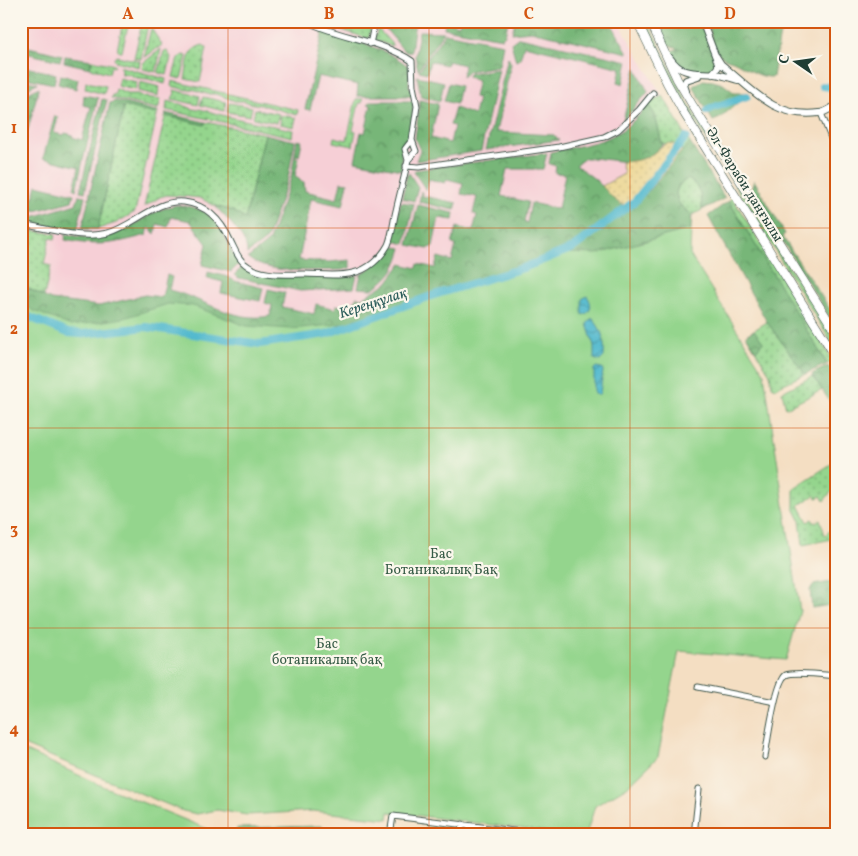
<svg xmlns="http://www.w3.org/2000/svg" width="858" height="856" viewBox="0 0 858 856" font-family="Vollkorn,serif">
  <style>
    .built { fill: #f6cfd6 }
    .grass { fill: url(#grass-dots); stroke: #5a8960 }
    .forest { fill: url(#forest-crowns); stroke: #4b7a56 }
    .sand { fill: url(#sand-dots); stroke: #868c69 }
    .park { fill: #94d58d; stroke: #5a8960 }
    .water { fill: url(#water-waves); stroke: #377a80 }
    .lines { fill: none; stroke-linecap: round; stroke-linejoin: round }
    .river { stroke: #4fb8cd; stroke-width: 8 }
    .minor-casing { stroke: #3f5549; stroke-width: 7 }
    .tertiary-casing { stroke: #3f5549; stroke-width: 8 }
    .primary-casing { stroke: #3f5549; stroke-width: 9 }
    .minor { stroke: #fff; stroke-width: 5 }
    .tertiary { stroke: #fff; stroke-width: 6 }
    .primary { stroke: #fff; stroke-width: 8 }
    .grid { fill: none; stroke: #d45610; stroke-width: 1; stroke-opacity: 0.55 }
    .labels { text-anchor: middle; dominant-baseline: central; stroke-width: 4.5; stroke-linejoin: round; paint-order: stroke }
    .street-label { font-size: 14px; fill: #1f3d34; stroke: #fbf7ec }
    .park-label { font-size: 14px; fill: #365b46; stroke: #fbf7ec }
    .water-label { font-size: 15px; font-style: italic; fill: #2b5c5a; stroke: #fbf7ec }
    .neatline { fill: none; stroke: #d45610; stroke-width: 2 }
    .grid-label { font-size: 16px; text-anchor: middle; font-weight: bold; fill: #d45610 }
  </style>
  <defs>
    <pattern id="grass-dots" width="8" height="8" patternUnits="userSpaceOnUse" patternTransform="scale(1.25)"><rect width="8" height="8" fill="#94d58d"/><path d="M2 2h.1M6 6h.1" fill="none" stroke="#78ae74" stroke-width="1.8" stroke-linecap="round"/></pattern>
    <pattern id="forest-crowns" width="20" height="18" patternUnits="userSpaceOnUse" patternTransform="scale(1.25)"><rect width="20" height="18" fill="#77b678"/><path d="M2 6a3 3 0 1 1 6 0M12 15a3 3 0 1 1 6 0" fill="none" stroke="#619563"/></pattern>
    <pattern id="sand-dots" width="8" height="8" patternUnits="userSpaceOnUse" patternTransform="scale(1.25)"><rect width="8" height="8" fill="#eeda9e"/><path d="M2 2h.1M6 6h.1" fill="none" stroke="#ccbc89" stroke-width="1.8" stroke-linecap="round"/></pattern>
    <pattern id="water-waves" width="16" height="10" patternUnits="userSpaceOnUse" patternTransform="scale(1.25)"><rect width="16" height="10" fill="#4fb8cd"/><path d="M0 5q4-4 8 0t8 0" fill="none" stroke="#4197a7"/></pattern>
  </defs>
  <rect width="100%" height="100%" fill="#fbf7ec"/>
  <filter id="ink" filterUnits="userSpaceOnUse"><feTurbulence type="fractalNoise" baseFrequency=".02" numOctaves="2"/><feDisplacementMap in="SourceGraphic" scale="10" xChannelSelector="R" yChannelSelector="G"/><feConvolveMatrix kernelMatrix="1 2 1 2 8 2 1 2 1" color-interpolation-filters="sRGB"/></filter>
  <filter id="wash" filterUnits="userSpaceOnUse"><feTurbulence type="fractalNoise" baseFrequency=".0096" numOctaves="4" result="noise"/><feDisplacementMap in="SourceGraphic" scale="20" xChannelSelector="R" yChannelSelector="G"/><feGaussianBlur stdDeviation="1.12" result="paint"/><feColorMatrix in="noise" values="0 0 0 0 0 0 0 0 0 0 0 0 0 0 0 0 0 1.4 0 .05"/><feComposite in="paint" operator="in"/></filter>
  <g filter="url(#wash)">
    <rect width="100%" height="100%" fill="#f4dec2"/>
    <path class="built" d="M 21,21 L 618,21 L 690,143 L 725,198 L 693,215 L 691,229 L 597,254 L 351,323 L 124,318 L 21,300 L 21,250 L 30,243 L 24,233 L 21,233 Z"/>
    <path class="grass" d="M 123,21 L 129,21 L 122,52 L 119,52 L 117,50 Z
      M 314,21 L 372,21 L 369,39 Z
      M 643,21 L 647,21 L 688,104 L 837,344 L 837,352 L 686,105 Z
      M 142,22 L 148,24 L 141,59 L 134,58 Z
      M 151,28 L 162,45 L 144,58 Z
      M 378,29 L 392,44 L 392,46 L 374,40 Z
      M 203,45 L 207,48 L 200,82 L 185,79 C 188,65 186,49 203,45 Z
      M 161,49 L 156,72 L 142,69 L 143,63 Z
      M 164,51 L 167,51 L 171,57 L 167,75 L 158,73 Z
      M 183,55 L 187,56 L 181,79 L 173,77 L 178,58 Z
      M 117,56 L 140,61 L 139,67 L 115,61 L 114,58 Z
      M 92,60 L 115,65 L 114,67 L 111,66 L 109,73 L 90,68 Z
      M 119,66 L 166,79 L 165,84 L 148,79 L 137,78 L 128,74 L 121,74 L 122,69 Z
      M 119,78 L 137,82 L 135,90 L 117,86 Z
      M 172,81 L 298,110 L 297,115 L 266,106 L 249,103 L 245,101 L 235,101 L 216,94 L 207,94 L 192,89 L 187,90 L 171,86 Z
      M 86,82 L 106,86 L 104,94 L 85,89 Z
      M 140,82 L 160,87 L 158,93 L 158,96 L 138,91 Z
      M 116,89 L 127,94 L 138,94 L 143,97 L 161,99 L 158,109 L 111,98 L 112,95 L 115,95 Z
      M 174,90 L 200,96 L 198,105 L 172,99 L 175,93 Z
      M 663,96 L 690,143 L 682,151 C 676,144 671,143 662,144 L 655,115 L 648,104 L 655,99 Z
      M 203,97 L 226,102 L 224,111 L 200,105 Z
      M 356,99 L 363,99 L 362,103 L 359,103 L 353,130 L 356,131 L 353,146 L 333,142 L 334,137 L 347,140 Z
      M 167,101 C 172,102 178,103 183,105 C 186,106 190,108 193,109 C 196,110 200,108 204,110 C 233,119 261,123 293,130 L 292,137 L 166,110 Z
      M 229,103 L 252,107 L 250,116 L 227,112 Z
      M 124,106 L 155,113 L 156,111 L 158,111 L 135,212 L 116,223 L 98,229 Z
      M 255,109 L 279,114 L 277,123 L 253,118 Z
      M 166,113 L 167,116 L 204,125 L 205,122 L 265,134 L 245,219 L 233,211 L 215,206 L 200,198 L 191,197 L 167,195 L 160,197 L 144,207 Z
      M 281,115 L 296,118 L 294,127 L 280,124 Z
      M 688,179 C 700,186 702,197 702,210 L 692,215 C 688,211 680,207 678,201 C 673,192 679,182 688,179 Z
      M 732,197 L 833,361 L 827,364 L 729,201 Z
      M 21,229 L 56,234 L 55,239 L 50,238 L 44,264 L 51,266 L 44,296 L 21,285 L 21,250 L 30,243 L 24,233 L 21,233 Z
      M 767,322 L 805,374 L 775,388 L 772,386 L 770,374 L 746,335 Z
      M 813,376 L 822,390 L 786,408 L 782,392 Z
      M 831,464 L 837,469 L 837,491 L 836,489 L 830,493 L 824,501 L 821,496 L 817,498 L 815,495 L 799,505 L 808,522 L 812,519 L 815,523 L 820,519 L 825,535 L 835,527 L 837,530 L 837,538 L 803,545 L 800,520 L 794,508 L 794,488 Z"/>
    <path class="forest" d="M 379,21 L 415,21 L 411,52 L 404,51 Z
      M 445,21 L 459,25 L 460,21 L 508,21 L 505,35 L 502,38 L 444,28 Z
      M 515,21 L 610,21 L 628,53 L 531,31 L 512,33 Z
      M 656,21 L 702,21 L 718,63 L 713,71 L 684,69 L 674,60 L 670,51 L 679,49 L 667,44 Z
      M 708,21 L 782,21 L 773,77 C 758,78 746,67 733,61 C 730,60 725,59 722,57 C 712,50 711,32 708,21 Z
      M 323,31 C 352,41 386,47 409,67 L 409,86 L 413,96 L 357,96 L 358,85 L 318,76 L 310,110 L 305,109 Z
      M 419,31 L 443,32 L 418,70 L 415,56 Z
      M 445,33 L 503,44 L 499,66 L 469,71 L 462,77 L 464,65 L 448,61 L 446,65 L 430,61 L 427,73 L 419,71 Z
      M 519,37 L 628,61 L 623,84 L 618,82 L 621,68 L 524,45 L 520,59 L 516,61 L 511,43 Z
      M 21,45 L 62,55 L 60,61 L 21,52 Z
      M 65,56 L 92,60 L 90,68 L 64,62 Z
      M 508,57 L 511,64 L 496,132 L 554,135 L 559,140 L 486,150 Z
      M 21,66 L 56,74 L 54,84 L 21,77 Z
      M 636,68 L 648,92 L 623,121 Z
      M 499,69 L 481,151 L 416,161 L 420,150 L 415,139 L 420,100 L 438,104 L 431,138 L 450,143 L 454,126 L 450,125 L 455,108 L 474,115 L 478,98 L 474,97 L 478,80 L 467,77 L 470,73 Z
      M 60,75 L 78,79 L 76,89 L 58,84 Z
      M 417,76 L 444,82 L 440,101 L 421,96 Z
      M 21,80 L 37,83 L 21,92 Z
      M 703,80 L 713,81 L 723,84 L 735,93 L 749,93 L 720,118 L 713,121 L 693,86 Z
      M 449,83 L 460,86 L 456,104 L 444,101 Z
      M 39,87 L 23,149 L 21,148 L 21,97 Z
      M 84,95 L 98,98 L 76,190 L 74,189 L 79,167 L 43,158 L 55,116 L 58,117 L 54,133 L 64,135 L 65,133 L 73,135 L 72,137 L 82,140 L 91,107 L 83,105 Z
      M 102,99 L 107,100 L 85,192 L 80,191 Z
      M 116,101 L 156,111 L 155,114 L 124,106 L 98,229 L 82,229 L 110,103 Z
      M 372,101 L 413,101 C 413,112 413,126 409,136 C 407,140 404,143 402,146 C 400,154 403,162 401,170 L 355,161 L 361,132 L 365,133 L 371,105 L 368,104 Z
      M 648,104 L 655,115 L 662,144 C 659,148 655,152 651,155 C 631,168 607,157 585,158 L 576,165 L 596,180 L 616,200 L 626,206 L 690,143 L 725,198 L 702,210 C 702,197 700,186 688,179 C 679,182 673,192 678,201 C 680,207 688,211 692,215 L 691,229 L 597,254 L 562,279 L 21,409 L 21,285 L 51,300 L 99,306 L 145,295 L 162,297 L 167,275 L 172,277 L 169,290 C 203,298 233,323 270,316 L 272,305 L 265,303 L 268,289 L 285,293 L 282,307 L 314,314 L 316,304 L 335,309 L 336,305 L 353,308 L 356,297 L 362,298 L 387,283 L 401,264 L 417,268 L 418,264 L 435,268 L 438,257 L 452,261 L 456,245 L 452,244 L 457,227 L 473,231 L 477,215 L 473,213 L 477,197 L 461,194 L 463,183 L 447,179 L 445,183 L 429,179 L 426,190 L 414,172 L 415,170 L 547,153 L 543,169 L 507,169 L 501,196 L 528,202 L 524,222 L 527,223 L 531,203 L 558,209 L 565,174 L 555,173 L 556,166 L 549,164 L 551,152 C 595,142 619,143 648,104 Z
      M 166,113 L 205,122 L 205,125 L 167,116 Z
      M 265,134 L 295,141 L 288,178 L 267,239 L 247,254 C 249,239 225,217 215,206 L 233,211 L 245,219 Z
      M 297,140 L 302,141 L 299,156 L 296,155 L 295,157 L 299,158 L 295,176 L 299,178 L 299,180 L 304,182 L 305,191 L 337,199 L 341,182 L 348,183 L 343,206 L 311,199 L 299,260 L 329,262 L 350,260 L 350,268 L 342,270 C 315,270 268,275 248,258 L 269,241 L 291,178 Z
      M 409,173 L 418,187 L 414,201 L 402,198 L 407,175 Z
      M 754,180 L 785,234 L 782,236 L 837,320 L 837,330 L 751,190 Z
      M 37,185 L 74,194 L 72,201 L 21,215 L 21,197 L 33,200 Z
      M 421,191 L 423,196 L 457,203 L 455,210 L 419,202 Z
      M 79,195 L 85,196 L 77,231 L 28,222 L 23,220 L 76,204 Z
      M 729,201 L 827,364 L 805,374 L 767,322 L 708,216 Z
      M 401,202 L 414,204 L 405,244 L 391,240 Z
      M 177,205 C 222,208 220,234 239,264 L 231,272 L 202,265 L 207,244 L 190,221 L 171,217 L 168,227 L 157,224 L 155,234 L 149,227 L 147,235 C 113,244 100,247 65,240 L 66,234 C 80,237 95,240 109,236 C 133,229 152,209 177,205 Z
      M 418,205 L 454,213 L 453,220 L 439,218 L 433,246 L 428,249 L 408,245 Z
      M 390,246 L 402,248 C 396,269 390,278 372,289 L 358,288 L 361,274 L 376,264 Z
      M 244,266 L 254,272 L 266,275 L 350,277 L 357,275 L 354,288 L 300,291 L 239,278 L 234,275 Z
      M 208,272 L 228,277 L 235,281 L 263,288 L 260,301 L 221,293 L 223,282 L 207,278 Z
      M 754,330 L 763,342 L 756,351 L 746,335 Z
      M 828,366 L 837,380 L 837,413 L 812,374 Z
      M 837,581 L 837,604 L 812,608 L 810,590 L 813,585 Z
      M 323,826 L 322,835 L 236,835 L 237,828 Z"/>
    <path class="sand" d="M 669,143 L 677,145 L 682,151 C 674,160 639,206 629,206 C 618,207 608,192 602,186 L 624,174 L 621,162 C 630,161 640,161 649,156 C 657,152 660,145 669,143 Z"/>
    <path class="park" d="M 691,229 L 690,255 L 764,373 L 800,611 L 786,660 L 679,651 L 658,757 L 627,787 L 595,806 L 586,835 L 573,835 L 389,812 L 388,819 L 313,811 L 247,815 L 217,810 L 197,814 L 183,811 L 21,744 L 21,300 L 32,310 L 71,326 L 124,318 L 168,304 L 193,306 L 246,326 L 291,329 L 351,323 L 524,266 L 555,253 L 597,254 Z
      M 21,749 L 105,787 L 222,835 L 21,835 Z"/>
    <path class="water" d="M 587,296 C 592,303 593,312 583,315 L 582,313 L 582,299 Z
      M 592,318 C 603,330 605,341 604,357 L 600,361 L 594,359 L 594,346 L 587,324 Z
      M 596,367 L 602,368 L 603,371 L 600,393 L 598,395 L 594,393 L 594,369 Z"/>
    <g class="lines">
      <path class="river" d="M 823,86 L 837,88
        M 707,111 L 712,108 L 747,96
        M 21,310 L 29,317 L 68,333 L 83,334 L 146,327 L 260,344 L 326,334 L 434,295 L 523,268 L 573,248 L 635,201 L 686,137"/>
    </g>
  </g>
  <g filter="url(#ink)">
    <g class="lines">
      <g class="minor-casing">
        <path id="minor" d="M 370,44 L 375,21
          M 821,113 L 831,138 L 837,148
          M 408,160 L 416,151 L 412,140
          M 406,166 L 419,167 L 559,147 L 604,137 L 618,130 L 639,110 L 653,93
          M 21,224 C 48,228 80,240 108,233 C 134,226 156,199 184,202 C 208,205 222,222 231,242 C 235,250 238,259 245,264 C 261,277 285,274 304,274 C 320,274 338,277 353,273 C 368,270 381,258 388,245 C 392,236 393,225 395,215 C 399,197 404,178 408,160 L 405,149 L 412,140 L 417,106 L 413,86 L 412,61 C 381,40 339,38 306,21
          M 698,687 L 775,702
          M 765,757 C 767,744 776,680 786,675 C 794,671 826,675 837,676
          M 390,835 L 393,816 L 546,835
          M 459,835 L 463,824
          M 694,835 L 699,789"/>
      </g>
      <g class="tertiary-casing">
        <path id="tertiary" d="M 702,21 L 718,63 L 718,67 L 712,74
          M 716,56 L 721,64 C 752,89 774,119 819,113 C 825,113 831,108 837,105
          M 670,58 C 682,76 696,72 715,74 C 723,75 731,78 738,80
          M 686,91 L 684,85 L 686,80 L 698,76"/>
      </g>
      <g class="primary-casing">
        <path id="primary" d="M 637,21 L 667,83 L 682,110 L 837,359
          M 650,21 L 677,79 L 693,106 L 837,334"/>
      </g>
      <use href="#minor" class="minor"/>
      <use href="#tertiary" class="tertiary"/>
      <use href="#primary" class="primary"/>
    </g>
  </g>
  <path class="grid" d="M 228,21 L 228,835M 429,21 L 429,835M 630,21 L 630,835M 21,228 L 837,228M 21,428 L 837,428M 21,628 L 837,628"/>
  <g class="labels">
    <g class="street-label">
      <text transform="translate(744 185) rotate(58)">Әл-Фараби даңғылы</text>
    </g>
    <g class="park-label">
      <text x="441" y="554">Бас<tspan x="441" dy="16">Ботаникалық Бақ</tspan></text>
      <text x="327" y="644">Бас<tspan x="327" dy="16">ботаникалық бақ</tspan></text>
    </g>
    <g class="water-label">
      <text transform="translate(373 304) rotate(-18)">Кереңқұлақ</text>
    </g>
  </g>
  <rect width="858" height="856" fill="none" stroke="#fbf7ec" stroke-width="55"/>
  <g transform="translate(796 62) rotate(283)" stroke="#fbf7ec" stroke-width="4" paint-order="stroke">
  <path d="M0-4L9 19L0 12L-9 19Z" fill="#1f3d34"/>
  <text y="-8" font-size="14" font-weight="bold" text-anchor="middle" fill="#1f3d34">С</text>
  </g>
  <rect x="28" y="28" width="802" height="800" class="neatline"/>
  <g class="grid-label">
    <text x="128" y="19">A</text>
    <text x="329" y="19">B</text>
    <text x="529" y="19">C</text>
    <text x="730" y="19">D</text>
    <text x="14" y="133">1</text>
    <text x="14" y="334">2</text>
    <text x="14" y="534">3</text>
    <text x="14" y="734">4</text>
  </g>
</svg>
